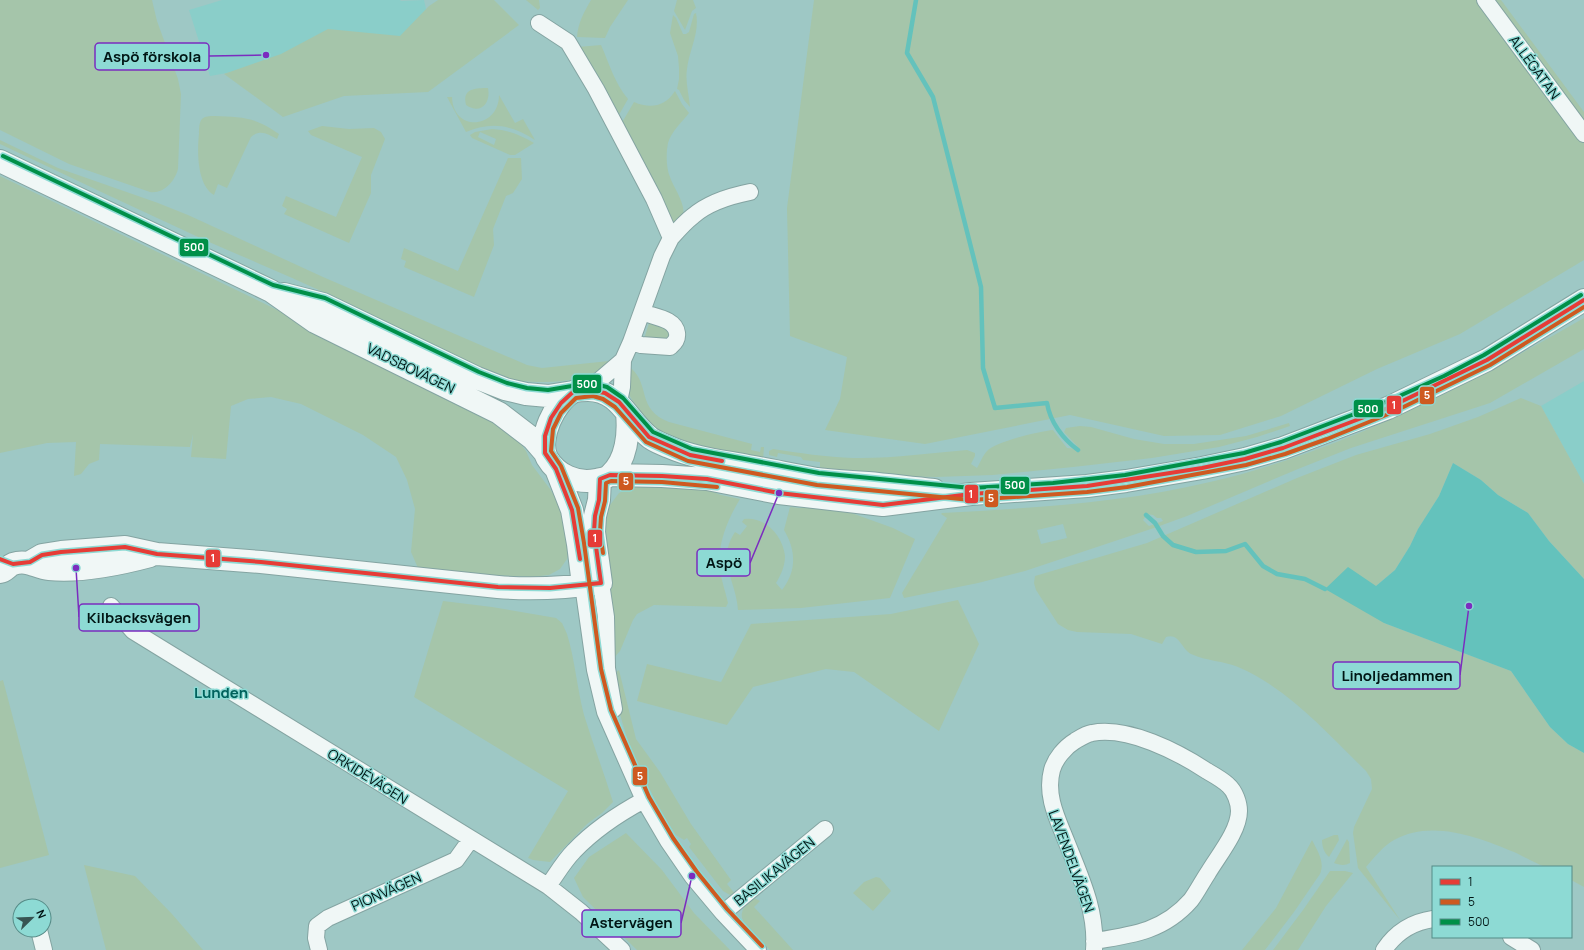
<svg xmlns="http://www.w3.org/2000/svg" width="1584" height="950" viewBox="0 0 1584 950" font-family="Manrope,sans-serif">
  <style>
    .built { fill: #8acec9 }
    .green { fill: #a5c5aa; fill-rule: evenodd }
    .water { fill: #64c2bc }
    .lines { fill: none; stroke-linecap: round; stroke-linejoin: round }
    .stream { stroke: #64c2bc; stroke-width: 4.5 }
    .street-casing { stroke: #84a4a2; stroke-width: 18 }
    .secondary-casing { stroke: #84a4a2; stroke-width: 24 }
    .street { stroke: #f0f7f6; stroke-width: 16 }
    .secondary { stroke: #f0f7f6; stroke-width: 22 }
    .bus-1-casing { stroke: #8ddad4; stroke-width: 7 }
    .bus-2-casing { stroke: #8ddad4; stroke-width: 7 }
    .bus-3-casing { stroke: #8ddad4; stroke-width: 7 }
    .bus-1 { stroke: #e63c36; stroke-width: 4 }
    .bus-2 { stroke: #ce5920; stroke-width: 4 }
    .bus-3 { stroke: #009048; stroke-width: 4 }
    .labels { text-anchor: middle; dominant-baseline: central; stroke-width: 3; stroke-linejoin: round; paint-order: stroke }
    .street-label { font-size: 14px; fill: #001514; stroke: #8ddad4 }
    .neighbourhood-label { font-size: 15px; font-weight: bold; fill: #00615c; stroke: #8ddad4 }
    .leader { fill: none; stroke: #7b2cbf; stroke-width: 1.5 }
    .callout-dot { fill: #7b2cbf; stroke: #8ddad4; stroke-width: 1.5 }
    .callout { fill: #8ddad4; stroke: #7b2cbf; stroke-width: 1.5 }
    .callout-label { font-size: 15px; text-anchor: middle; font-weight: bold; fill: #001514 }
    .line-badge { stroke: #8ddad4; stroke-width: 1.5 }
    .badge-label { font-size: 11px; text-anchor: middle; font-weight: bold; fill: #fff }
  </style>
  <rect width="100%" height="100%" fill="#9ec8c5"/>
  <path class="built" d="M 222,0 L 400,0 L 401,1 L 424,0 L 432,36 L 210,76 L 189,10 Z
    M 1584,381 L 1584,484 L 1541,406 Z"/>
  <path class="green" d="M 0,0 L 152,0 L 157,21 L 178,79 L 181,94 L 178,169 C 175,181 164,194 150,192 L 69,164 L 0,130 Z
    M 438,0 L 494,0 L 519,25 L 428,92 L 344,96 L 283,117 L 224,74 L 281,54 L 328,29 L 400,36 L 429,6 Z
    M 526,0 L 539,0 L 540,8 L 538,10 Z
    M 591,0 L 628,0 L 610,27 L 605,38 L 577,37 C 578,23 584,12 591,0 Z
    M 677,0 L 693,0 L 696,8 L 692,11 L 685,30 L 674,11 Z
    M 814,0 L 1501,0 L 1584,112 L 1584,260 L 1460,334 L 1377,369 L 1281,416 L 1220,435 L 1164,436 L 1070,415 L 925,444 L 825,430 L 840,399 L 847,357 L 790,336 L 787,208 Z
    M 696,13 C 700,33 689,50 687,69 C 685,82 689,94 690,107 L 684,100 L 679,90 L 677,89 L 679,79 L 679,68 L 678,56 L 670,33 L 673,15 L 676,18 L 683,34 L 686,34 L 689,32 L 694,14 Z
    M 601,45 C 609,63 615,84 628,99 L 616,120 L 578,47 Z
    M 488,88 C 491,103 481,115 466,105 C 462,89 474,88 488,88 Z
    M 675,91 L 682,104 L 689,113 C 682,122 671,132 668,143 C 666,153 666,168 670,177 C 674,190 697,218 672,223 L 620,126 L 634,102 C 650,109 665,107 675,91 Z
    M 499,95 L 515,123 L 523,119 L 535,140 C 511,125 492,121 466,132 L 447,97 L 452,97 C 453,133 499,129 499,95 Z
    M 214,116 C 242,117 255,117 279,134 L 277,139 C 268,134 260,129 251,137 L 227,188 L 218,184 L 214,195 C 197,185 197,151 199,134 C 199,129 199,122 202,119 C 205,116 210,116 214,116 Z
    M 322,126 L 349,129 L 374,128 L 381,132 L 385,139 L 371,175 L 371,193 L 349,243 L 284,214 L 287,209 L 282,206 L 286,196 L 336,217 L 362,157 L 311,135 L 308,131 Z
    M 492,129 C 509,130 520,135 534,143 L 515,155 L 510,155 L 472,138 L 470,135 L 475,132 ZM 480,132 L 496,139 L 494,145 L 478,137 Z
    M 0,140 L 58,168 L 158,203 L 188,215 L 323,277 L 527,365 L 542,368 L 609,361 C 593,385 531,385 505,378 C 481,371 459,359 437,348 C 402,331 367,313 332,296 C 292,277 250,260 209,242 C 139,210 70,177 0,144 Z
    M 508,158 L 521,158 L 522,179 L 513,193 L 506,196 L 493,229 L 494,245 L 474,297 L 404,267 L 406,261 L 401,259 L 404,248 L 458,271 Z
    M 0,176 L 255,299 L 470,406 L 517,439 L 526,451 L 532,465 L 550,489 L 560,505 L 570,546 L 567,559 L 560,569 L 549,575 L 531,577 L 491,575 L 418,568 L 411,552 L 415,509 L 407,480 L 396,457 L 363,435 L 301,404 L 271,397 L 248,399 L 231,406 L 226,459 L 191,457 L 193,434 L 190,447 L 100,444 L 99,460 L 89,464 L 81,474 L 74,476 L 76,442 L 47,443 L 0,453 Z
    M 1584,318 L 1584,349 L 1490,403 L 1351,448 L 1298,469 L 1187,516 L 1154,528 L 1025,571 L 978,583 L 904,598 L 902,593 L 947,518 L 941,514 L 942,513 C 1032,508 1122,503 1210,482 C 1343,451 1467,385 1584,318 ZM 1147,514 L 1153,515 L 1157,518 L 1161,518 L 1163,521 L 1149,526 L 1143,520 ZM 1063,524 L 1067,538 L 1041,544 L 1037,530 Z
    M 650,320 L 661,323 L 671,333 L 668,339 L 644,339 Z
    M 631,368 C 651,386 636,409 669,422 L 752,444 L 751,450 L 760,452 L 761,447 L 764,447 L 763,460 C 731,454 685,449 657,430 C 650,425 644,417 639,410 C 626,392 625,389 631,368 Z
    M 1521,398 L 1541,406 L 1584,484 L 1584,579 L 1549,541 L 1528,513 L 1498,495 L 1481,480 L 1453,463 L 1439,496 L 1418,529 L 1410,546 L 1395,570 L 1376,586 L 1384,623 L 1511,671 L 1550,727 L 1568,744 L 1584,753 L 1584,887 L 1571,880 L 1571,867 C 1563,867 1554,868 1547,867 C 1540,866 1521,855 1514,852 C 1478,837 1431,819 1394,840 C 1383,846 1374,858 1366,867 L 1400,920 L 1358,868 L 1353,833 L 1354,827 L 1372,789 L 1371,779 L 1366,771 C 1327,733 1289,689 1238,667 C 1224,661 1206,661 1191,654 C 1181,649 1180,633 1166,637 L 1162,644 L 1131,634 L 1077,632 L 1068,630 L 1058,624 L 1036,590 L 1034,583 L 1035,576 L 1147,543 L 1297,478 L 1356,455 L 1430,434 L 1478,417 Z
    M 1289,423 L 1290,426 L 1257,437 L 1219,447 L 1152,458 L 1073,467 L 993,475 L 936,477 L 890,476 L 820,469 L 820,462 L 803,460 L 801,457 L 778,453 L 777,457 L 769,455 L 769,451 L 773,449 C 799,453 826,457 853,458 C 890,459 929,453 967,450 L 975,453 L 975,456 L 971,464 L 977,468 C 980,463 983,455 987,451 C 995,442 1040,431 1053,430 L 1067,448 L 1078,449 L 1077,446 L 1064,432 L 1066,428 L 1080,426 L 1091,427 L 1134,439 L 1164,444 L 1194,444 L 1246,436 Z
    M 635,486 L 698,486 L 721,495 L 740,499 C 729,517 720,538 719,560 C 719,574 725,589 728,603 L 726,607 L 654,605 L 637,614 L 633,620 L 620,651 L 613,659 L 615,624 L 605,543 L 605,520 L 610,505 L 619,493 Z
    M 809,506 L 835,507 L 893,528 L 915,539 L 890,598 L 801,608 L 738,610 C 736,580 716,561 735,532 L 740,535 L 747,526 L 742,522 L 744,519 C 765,516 783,536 785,556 C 785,566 781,575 776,583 L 782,590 C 797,571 796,550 784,530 L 790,507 L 800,508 Z
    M 958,600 L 979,644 L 939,731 L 854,672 L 826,669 L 753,687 L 727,725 L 637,701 L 647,664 L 721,682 L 751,624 L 891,614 Z
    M 443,601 L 492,607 L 556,618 L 562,623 L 567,634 C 575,660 577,688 584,715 C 593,744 604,773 613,802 L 602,813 L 587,824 L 550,862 L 533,860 L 528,858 L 568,791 L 414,697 Z
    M 619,670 L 636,739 L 660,772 L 691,824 L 731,880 L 727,884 L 736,895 L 730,895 L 723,891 L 689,847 L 691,844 L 687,838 L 684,840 L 676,835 L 662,813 L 632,755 L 619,711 L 615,673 Z
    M 3,680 L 49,855 L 0,868 L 0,681 Z
    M 626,833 L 662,870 L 694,913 L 730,950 L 637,950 L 583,897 L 574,878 L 589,857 Z
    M 1334,835 L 1338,835 L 1339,840 L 1329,857 C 1324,853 1322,846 1322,840 Z
    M 1347,839 L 1349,842 L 1350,863 C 1345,866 1339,865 1334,863 Z
    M 1312,840 C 1318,852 1325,862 1320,874 L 1294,912 L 1265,950 L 1242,950 L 1276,908 Z
    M 84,865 L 135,876 L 172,914 L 203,950 L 106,950 Z
    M 1330,871 L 1345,871 L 1353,873 L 1326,906 L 1298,950 L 1273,950 L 1303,910 Z
    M 876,877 L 880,878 L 891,891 L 873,911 L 853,893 L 864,882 Z
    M 754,898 L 760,901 L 754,907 L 793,950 L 770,950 C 763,942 739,924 742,913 C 743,906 750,902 754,898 Z"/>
  <path class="water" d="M 1453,463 L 1481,480 L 1498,495 L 1528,513 L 1549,541 L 1584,579 L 1584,753 L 1568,744 L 1550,727 L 1511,671 L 1384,623 L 1325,589 L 1348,567 L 1376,586 L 1395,570 L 1410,546 L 1418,529 L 1439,496 Z"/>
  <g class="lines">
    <path class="stream" d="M 916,0 L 907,53 L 933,97 L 981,287 L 983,368 L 995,408 L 1047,403 C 1050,422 1063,439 1078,450
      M 1146,515 L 1155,523 L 1163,536 L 1173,545 L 1196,552 L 1226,551 L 1245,544 L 1263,566 L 1277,574 L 1305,579 L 1325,589"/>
    <g class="street-casing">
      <path id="street" d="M 1485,0 L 1584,134
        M 539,23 L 568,42 L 596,89 L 654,199 L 671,238 L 662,256 L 631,342 L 623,360 L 622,387 L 619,402
        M 671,238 C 678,230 685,222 693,216 C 709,202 730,196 750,192
        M 631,342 L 641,345 L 670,347 C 674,343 678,340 677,333 C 675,318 653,317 642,312
        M 588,390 L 623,360
        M 601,583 L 606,617 L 607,668 L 614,709
        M 583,585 L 595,670 L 605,712 L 644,800 L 668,841 L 692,876 L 723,913 L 758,950
        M 111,606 L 133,631 L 548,886 L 581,912 L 622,950
        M 548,886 C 556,875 564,861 574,851 C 594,830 618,814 644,800
        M 723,913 L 825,829
        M 39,930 L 44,950
        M 1511,937 L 1532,950
        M 319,950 L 316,938 L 317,926 L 328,918 L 456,860 L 471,839
        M 1094,950 C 1097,912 1081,878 1067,843 C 1058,820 1045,796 1052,770 C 1055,759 1065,747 1075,741 C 1080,738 1086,734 1092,733 C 1128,726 1178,752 1207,771 C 1214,775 1223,780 1228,785 C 1235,791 1239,803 1239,811 C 1239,831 1218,856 1208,873 C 1202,882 1197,892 1191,900 C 1164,931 1133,935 1094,941
        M 1384,950 C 1396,932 1412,922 1433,919"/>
    </g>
    <g class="secondary-casing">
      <path id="secondary" d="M 0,161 L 271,291 L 315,322 L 499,413 L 533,439 L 545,453
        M 284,294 L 323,304 L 477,378 L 505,389 L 526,394 L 548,396 L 573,392
        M 627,413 C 629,433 627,460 610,475 C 607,478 601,479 596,480 C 577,484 557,475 547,458 C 537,439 555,401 573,392 C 577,390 583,390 588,390 C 619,390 627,419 648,436 C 653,441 662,444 669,447 C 694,458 722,461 748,466 C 771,470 794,475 817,479 C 834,481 851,482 868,483 C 890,485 912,488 934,490
        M 556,469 L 572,510 L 578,544 L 583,585
        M 610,475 L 662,476 L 707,479 L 779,493 L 883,505 L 971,494 L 1087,486 L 1126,481 L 1202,468 L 1245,459 L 1283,448 L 1388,408 L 1487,360 L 1584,300
        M 30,562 L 42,555 L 61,552 L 125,547 L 157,554 L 261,562 L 498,587 C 533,590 566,588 601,583 L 594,532 L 595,516 L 599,500 L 600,479
        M 0,572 C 6,571 8,566 13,564 C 28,559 36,568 49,569 C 79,572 120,564 150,556"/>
    </g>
    <use href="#street" class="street"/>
    <use href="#secondary" class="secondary"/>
    <g class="bus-1-casing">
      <path id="bus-1" d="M 0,559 L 13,564 L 30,562 L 42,555 L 61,552 L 125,547 L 157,554 L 261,562 L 498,587 L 550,588 L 601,583 L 594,532 L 595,516 L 599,500 L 600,479 L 610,475 L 662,476 L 707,479 L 779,493 L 883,505 L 971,494 L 1087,486 L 1202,468 L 1245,459 L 1283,448 L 1388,408 L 1487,360 L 1584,300
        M 580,559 L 572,510 L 556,469 L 545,453 L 545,436 L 551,418 L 561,403 L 573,392 L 588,390 L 605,393 L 619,402 L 649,437 L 690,455 L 722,461"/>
    </g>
    <g class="bus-2-casing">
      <path id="bus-2" d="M 603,553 L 600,532 L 601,517 L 605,501 L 606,483 L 611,481 L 662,482 L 717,487
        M 762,946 L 727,909 L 697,872 L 673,838 L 649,797 L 611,710 L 601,669 L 584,543 L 578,508 L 561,466 L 551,451 L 553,429 L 561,413 L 576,398 L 593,396 L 603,399 L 615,407 L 646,442 L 688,461 L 817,485 L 971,500 L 1087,492 L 1127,487 L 1246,465 L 1285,454 L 1327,439 L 1391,413 L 1490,365 L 1584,307"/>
    </g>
    <g class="bus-3-casing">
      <path id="bus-3" d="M 3,156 L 273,285 L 325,298 L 479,372 L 507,383 L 527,388 L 548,390 L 584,384 L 595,384 L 607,387 L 623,398 L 653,432 L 692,449 L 819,473 L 971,488 L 1053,483 L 1125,475 L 1244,453 L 1281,442 L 1386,402 L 1444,376 L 1484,355 L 1581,295"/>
    </g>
    <use href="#bus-1" class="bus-1"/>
    <use href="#bus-2" class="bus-2"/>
    <use href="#bus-3" class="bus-3"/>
  </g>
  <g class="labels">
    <g class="street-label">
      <text transform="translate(1535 67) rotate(54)">ALLÉGATAN</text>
      <text transform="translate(411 368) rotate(26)">VADSBOVÄGEN</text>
      <text transform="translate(368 776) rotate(32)">ORKIDÉVÄGEN</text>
      <text transform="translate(1072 861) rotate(70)">LAVENDELVÄGEN</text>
      <text transform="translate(774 871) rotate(-39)">BASILIKAVÄGEN</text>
      <text transform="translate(386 891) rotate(-24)">PIONVÄGEN</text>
    </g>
    <g class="neighbourhood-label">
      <text x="221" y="692">Lunden</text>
    </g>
  </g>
  <path class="leader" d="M266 55L209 56M779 493L750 563M76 568L79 617M1469 606L1460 675M692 876L681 923"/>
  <g class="callout-dot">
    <circle cx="266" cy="55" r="4"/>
    <circle cx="779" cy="493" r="4"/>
    <circle cx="76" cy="568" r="4"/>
    <circle cx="1469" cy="606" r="4"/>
    <circle cx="692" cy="876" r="4"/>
  </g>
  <g class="callout">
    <rect x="95" y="43" width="114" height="27" rx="4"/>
    <rect x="697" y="549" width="53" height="27" rx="4"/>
    <rect x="79" y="604" width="120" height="27" rx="4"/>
    <rect x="1333" y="662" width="127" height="27" rx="4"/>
    <rect x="582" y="910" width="99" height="27" rx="4"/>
  </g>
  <g class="callout-label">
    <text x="152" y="62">Aspö förskola</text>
    <text x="724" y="568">Aspö</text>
    <text x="139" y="623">Kilbacksvägen</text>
    <text x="1397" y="681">Linoljedammen</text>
    <text x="631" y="928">Astervägen</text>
  </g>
  <g class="line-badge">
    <rect x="179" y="238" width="30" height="19" rx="4" fill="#009048"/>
    <rect x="572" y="374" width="30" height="20" rx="4" fill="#009048"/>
    <rect x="1419" y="386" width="16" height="19" rx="4" fill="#ce5920"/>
    <rect x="1386" y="395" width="16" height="20" rx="4" fill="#e63c36"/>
    <rect x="1353" y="399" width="31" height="19" rx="4" fill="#009048"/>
    <rect x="618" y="472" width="16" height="19" rx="4" fill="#ce5920"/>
    <rect x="1000" y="476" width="30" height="19" rx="4" fill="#009048"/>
    <rect x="964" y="484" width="15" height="20" rx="4" fill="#e63c36"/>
    <rect x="984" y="489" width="15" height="19" rx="4" fill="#ce5920"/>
    <rect x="587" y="529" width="16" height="19" rx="4" fill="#e63c36"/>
    <rect x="205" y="549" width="16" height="19" rx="4" fill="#e63c36"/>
    <rect x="632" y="766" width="16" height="20" rx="4" fill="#ce5920"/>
  </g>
  <g class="badge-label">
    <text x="194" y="251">500</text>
    <text x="587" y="388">500</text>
    <text x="1427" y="399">5</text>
    <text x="1394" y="409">1</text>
    <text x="1368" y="413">500</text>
    <text x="626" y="485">5</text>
    <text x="1015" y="489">500</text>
    <text x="971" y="498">1</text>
    <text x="991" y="502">5</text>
    <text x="595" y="542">1</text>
    <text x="213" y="562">1</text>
    <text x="640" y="780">5</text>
  </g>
  <rect x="1432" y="866" width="140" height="72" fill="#8ddad4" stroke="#558b87"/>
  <rect x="1440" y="879" width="20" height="6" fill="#e63c36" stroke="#558b87"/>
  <text x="1468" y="886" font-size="12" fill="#001514">1</text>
  <rect x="1440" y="899" width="20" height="6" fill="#ce5920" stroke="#558b87"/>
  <text x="1468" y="906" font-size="12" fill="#001514">5</text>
  <rect x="1440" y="919" width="20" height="6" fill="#009048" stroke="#558b87"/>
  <text x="1468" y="926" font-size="12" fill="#001514">500</text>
  <g transform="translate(32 918) rotate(67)"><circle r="19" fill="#8ddad4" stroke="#558b87"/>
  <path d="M0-3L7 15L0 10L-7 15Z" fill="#375452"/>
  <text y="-6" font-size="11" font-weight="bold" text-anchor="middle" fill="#001514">N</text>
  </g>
</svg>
